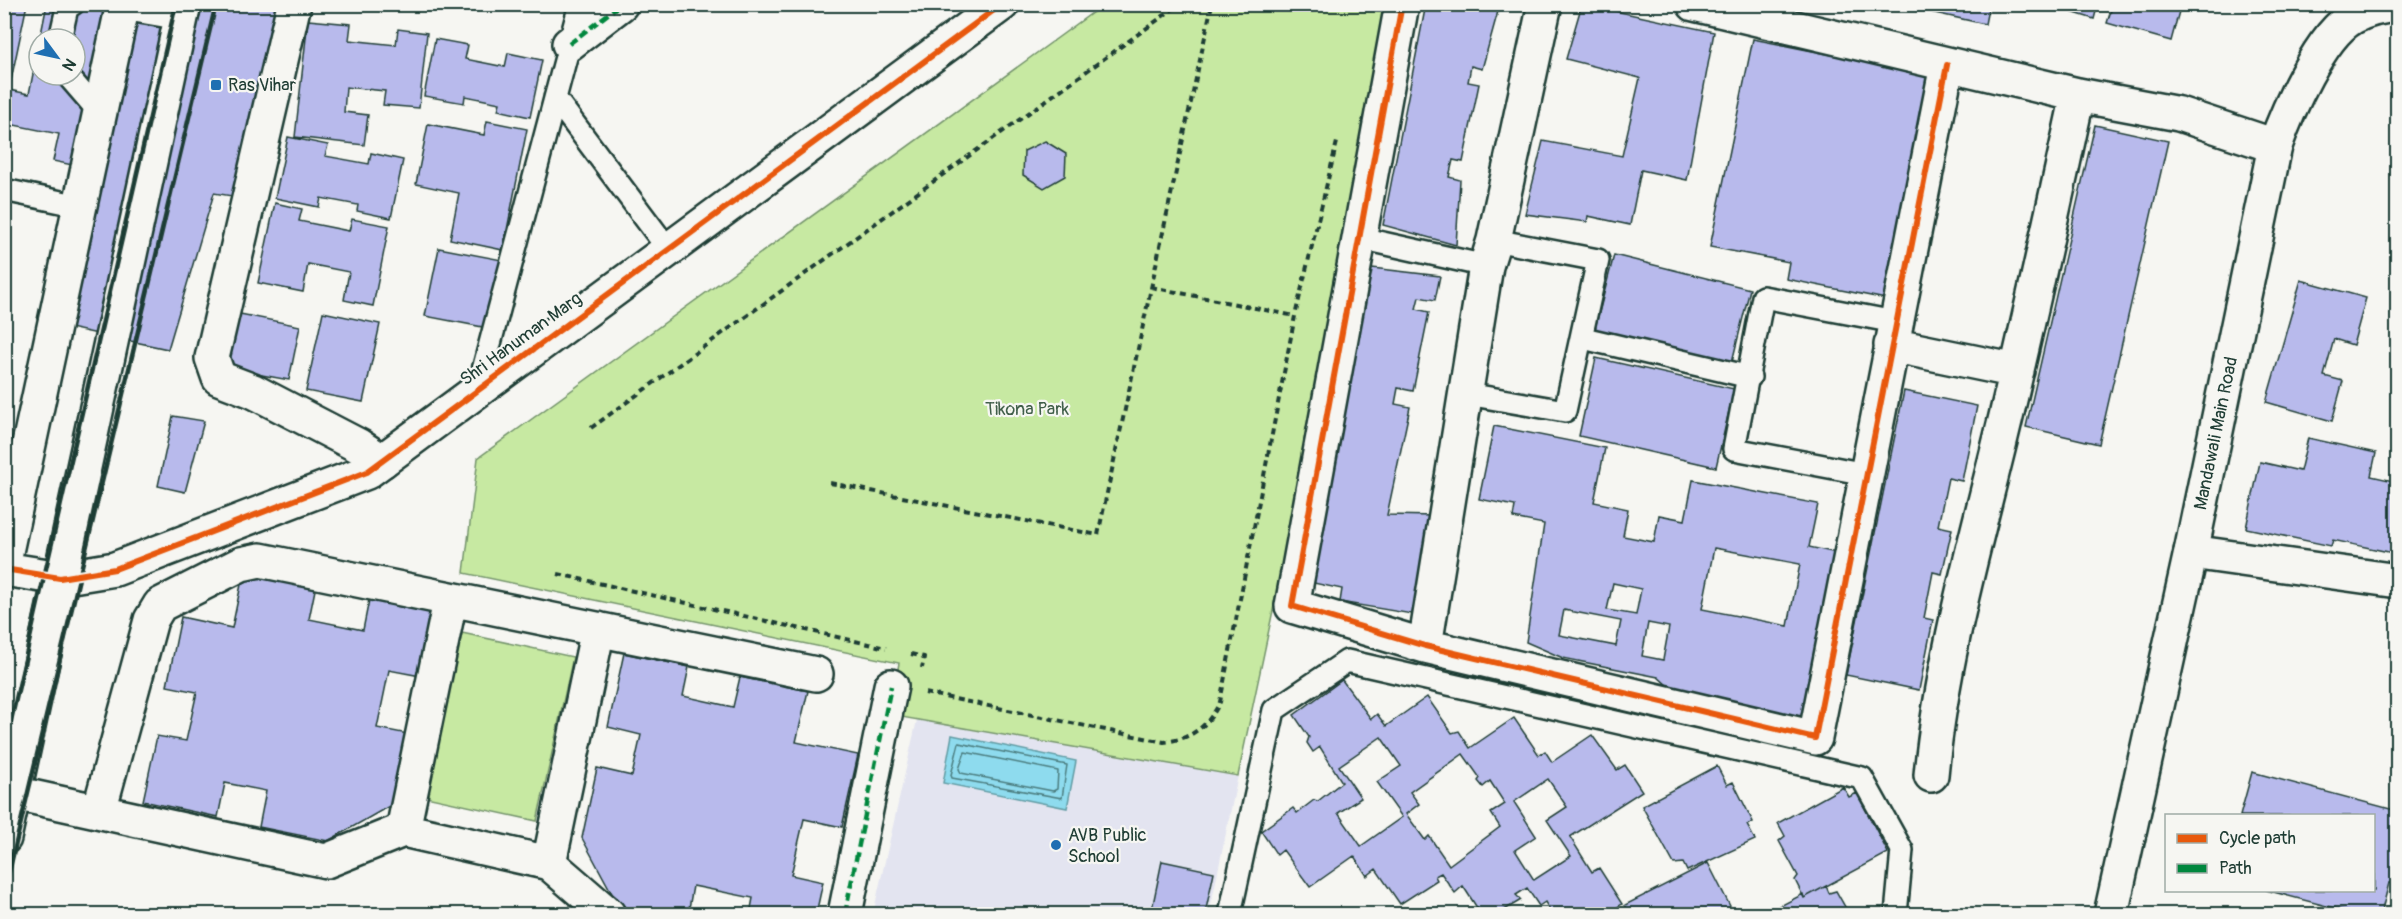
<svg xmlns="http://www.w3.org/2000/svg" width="2402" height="919" viewBox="0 0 2402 919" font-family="Pangolin,sans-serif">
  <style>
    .built { fill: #e3e4f0 }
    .green { fill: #c7e9a2; stroke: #73936b; stroke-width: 1.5 }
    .water { fill: #8edbee; stroke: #629ca4; stroke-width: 1.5 }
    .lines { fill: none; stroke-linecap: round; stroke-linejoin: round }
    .shore { stroke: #4b7c7e; stroke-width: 1.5 }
    .building { fill: #b8baec; stroke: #1f3d34; stroke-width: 1.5; fill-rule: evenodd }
    .lane-casing { stroke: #1f3d34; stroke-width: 26 }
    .street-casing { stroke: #1f3d34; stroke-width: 38 }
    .secondary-casing { stroke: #1f3d34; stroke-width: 38 }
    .path { stroke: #1f3d34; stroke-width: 4; stroke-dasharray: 6 4.5; stroke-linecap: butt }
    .lane { stroke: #f6f6f2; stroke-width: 21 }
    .street { stroke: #f6f6f2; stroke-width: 33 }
    .secondary { stroke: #f6f6f2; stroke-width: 33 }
    .rail { stroke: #1f3d34; stroke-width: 4.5 }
    .quiet { stroke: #00873e; stroke-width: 4.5; stroke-dasharray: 9 4.5; stroke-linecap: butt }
    .cycleway-casing { stroke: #f6f6f2; stroke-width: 10 }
    .cycleway { stroke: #e8590c; stroke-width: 6 }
    .poi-dot { fill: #1f6fb2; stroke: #f6f6f2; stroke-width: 2 }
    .labels { text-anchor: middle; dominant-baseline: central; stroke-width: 4.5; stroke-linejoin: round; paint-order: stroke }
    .poi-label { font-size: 18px; fill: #1f3d34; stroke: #f6f6f2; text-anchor: start }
    .street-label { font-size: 18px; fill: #1f3d34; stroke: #f6f6f2 }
    .park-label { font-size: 18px; fill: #415f4a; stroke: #f6f6f2 }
  </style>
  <rect width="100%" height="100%" fill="#f6f6f2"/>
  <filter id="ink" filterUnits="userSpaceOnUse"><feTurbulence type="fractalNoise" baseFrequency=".0167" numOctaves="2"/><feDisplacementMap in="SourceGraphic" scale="12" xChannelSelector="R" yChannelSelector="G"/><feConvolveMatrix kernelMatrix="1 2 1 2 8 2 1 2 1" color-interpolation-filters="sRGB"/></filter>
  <g filter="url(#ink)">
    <path class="built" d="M 917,720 L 1238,776 L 1209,914 L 873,914 Z"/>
    <path class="green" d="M 1103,5 L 1401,5 L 1238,776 L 890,715 L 899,663 L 464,573 L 478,458 Z
      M 462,633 L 573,657 L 537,821 L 426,797 Z"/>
    <path class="water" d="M 952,735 L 1076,761 L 1067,808 L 943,783 Z"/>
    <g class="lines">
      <path class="shore" d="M 959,743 L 1067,765 L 1062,798 L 952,778 L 951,775 Z
        M 965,752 L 1058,771 L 1057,789 L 1053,791 L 961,773 L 959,769 Z"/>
    </g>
    <path class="building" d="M 4,4 L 27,4 L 9,90 L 29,94 L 39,44 L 39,75 L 75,75 L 75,39 L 40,39 L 47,4 L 279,4 L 238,197 L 214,193 L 168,349 L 65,327 L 87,168 L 53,161 L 59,134 L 4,123 Z
      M 1426,4 L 1500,4 L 1482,69 L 1471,66 L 1468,82 L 1479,84 L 1463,162 L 1453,160 L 1449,177 L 1460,180 L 1456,245 L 1383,225 Z
      M 1582,4 L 1714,32 L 1687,180 L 1641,170 L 1630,225 L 1588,216 L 1587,222 L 1525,214 L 1543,141 L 1622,156 L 1640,78 L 1566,59 Z
      M 1894,4 L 1989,4 L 1985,24 Z
      M 2045,4 L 2098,4 L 2094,19 Z
      M 2113,4 L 2181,4 L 2171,41 L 2107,23 Z
      M 308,20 L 351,24 L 349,40 L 396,45 L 398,29 L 427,33 L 419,108 L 383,105 L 385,91 L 346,87 L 344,112 L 368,115 L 364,145 L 295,137 Z
      M 435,39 L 468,45 L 465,59 L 505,67 L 508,53 L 542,60 L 530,117 L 498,110 L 500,103 L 465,96 L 464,103 L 424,96 Z
      M 1753,39 L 1932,75 L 1886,299 L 1786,279 L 1789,262 L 1710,247 Z
      M 487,121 L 527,129 L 503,250 L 450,239 L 459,193 L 416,184 L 428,124 L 484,135 Z
      M 2095,125 L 2168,141 L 2099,444 L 2026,427 Z
      M 288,137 L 328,145 L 325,156 L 369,164 L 371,153 L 403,160 L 391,218 L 357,211 L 358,205 L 321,198 L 319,207 L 275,198 Z
      M 1045,141 L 1066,154 L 1065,176 L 1044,188 L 1023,175 L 1024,151 Z
      M 275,203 L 302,209 L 299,221 L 349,231 L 352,219 L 389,226 L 373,306 L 344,300 L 349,272 L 308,264 L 303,292 L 258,283 Z
      M 439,248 L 502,260 L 488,328 L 425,316 Z
      M 1614,255 L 1750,289 L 1731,366 L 1594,332 Z
      M 1372,268 L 1440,276 L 1435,300 L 1419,297 L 1416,309 L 1429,312 L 1413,391 L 1398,388 L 1395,404 L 1410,407 L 1387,515 L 1434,516 L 1412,614 L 1340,602 L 1342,589 L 1309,582 Z
      M 2301,280 L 2366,298 L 2353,345 L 2334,339 L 2324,376 L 2343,381 L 2332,421 L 2266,402 Z
      M 323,312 L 380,324 L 363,402 L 306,391 Z
      M 235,313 L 300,326 L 289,380 L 223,368 Z
      M 1596,358 L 1734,389 L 1716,467 L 1579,436 Z
      M 1904,391 L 1977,406 L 1962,481 L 1948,478 L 1938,526 L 1952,529 L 1942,574 L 1933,572 L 1924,618 L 1933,620 L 1919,690 L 1846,675 Z
      M 173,416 L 204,421 L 185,492 L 158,486 Z
      M 1494,426 L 1605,448 L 1594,502 L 1628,509 L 1623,536 L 1654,542 L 1659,515 L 1685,520 L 1693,480 L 1818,504 L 1809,547 L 1841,554 L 1806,729 L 1676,693 L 1658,677 L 1563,658 L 1526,642 L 1544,524 L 1513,518 L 1515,506 L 1479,499 ZM 1714,548 L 1800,564 L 1788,626 L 1702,609 ZM 1613,583 L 1641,589 L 1636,615 L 1607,610 ZM 1564,610 L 1621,621 L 1616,646 L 1559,635 ZM 1648,623 L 1669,627 L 1663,660 L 1642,656 Z
      M 2308,438 L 2376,453 L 2371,476 L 2398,482 L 2398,554 L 2333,540 L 2331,546 L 2246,528 L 2260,462 L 2300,471 Z
      M 245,565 L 317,580 L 309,619 L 363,630 L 371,590 L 440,604 L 426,677 L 389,670 L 377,728 L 413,735 L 400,800 L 328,841 L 259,827 L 266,791 L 225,783 L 218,817 L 143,801 L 157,736 L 186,741 L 197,692 L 167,686 L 181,617 L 232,628 Z
      M 624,653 L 689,667 L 683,696 L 733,707 L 740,677 L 808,691 L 796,742 L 858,755 L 842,827 L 804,819 L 791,875 L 823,882 L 816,914 L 750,914 L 753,898 L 693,886 L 688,914 L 646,914 L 621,910 L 582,838 L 597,768 L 632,776 L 641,735 L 608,727 Z
      M 1342,680 L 1371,719 L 1377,714 L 1386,726 L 1427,697 L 1452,733 L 1459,731 L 1470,748 L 1514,718 L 1539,755 L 1545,751 L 1552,762 L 1592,735 L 1617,770 L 1625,765 L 1642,791 L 1570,837 L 1592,872 L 1599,868 L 1622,904 L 1607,914 L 1552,914 L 1545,902 L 1539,906 L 1527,888 L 1516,895 L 1521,900 L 1498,914 L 1481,914 L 1463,886 L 1455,893 L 1441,873 L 1435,876 L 1437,880 L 1400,904 L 1376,869 L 1367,876 L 1354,856 L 1310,887 L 1283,850 L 1277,855 L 1261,831 L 1293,808 L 1297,813 L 1314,800 L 1318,801 L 1342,782 L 1320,747 L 1313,752 L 1307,743 L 1309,737 L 1294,715 ZM 1381,737 L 1401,766 L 1377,782 L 1402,817 L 1361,846 L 1338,813 L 1361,798 L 1339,766 ZM 1463,754 L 1480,778 L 1478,781 L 1483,787 L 1490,781 L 1505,804 L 1491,813 L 1500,827 L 1449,865 L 1429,836 L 1425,840 L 1406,814 L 1419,804 L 1410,792 ZM 1548,779 L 1567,807 L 1547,820 L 1571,856 L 1534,880 L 1515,850 L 1536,836 L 1514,802 Z
      M 1717,766 L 1727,785 L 1733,782 L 1753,822 L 1747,825 L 1755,840 L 1687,871 L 1683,863 L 1674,864 L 1642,806 Z
      M 2252,772 L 2398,811 L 2398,885 L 2389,883 L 2381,914 L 2357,914 L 2266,890 L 2374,890 L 2374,816 L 2240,816 Z
      M 1843,787 L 1849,797 L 1857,793 L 1888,853 L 1804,898 L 1795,880 L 1798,876 L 1779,841 L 1785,836 L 1778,823 Z
      M 1162,861 L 1214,872 L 1205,914 L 1151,914 Z
      M 1708,863 L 1734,914 L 1630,914 L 1625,905 Z
      M 1826,886 L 1829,893 L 1836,891 L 1849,914 L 1765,914 L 1803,894 L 1804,898 Z"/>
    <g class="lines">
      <g class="lane-casing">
        <path id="lane" d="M 60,39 L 67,8 L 73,4
          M 67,75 L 99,112
          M 555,98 L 668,249
          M 4,190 L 80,206
          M 1360,238 L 1486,266
          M 1583,338 L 1750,377
          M 478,389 L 580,4
          M 1467,394 L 1565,411 L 1598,260 L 1494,240
          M 1866,474 L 1734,449 L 1763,297 L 1895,322
          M 1230,914 L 1274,710 L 1347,661 L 1862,778 L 1902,850 L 1896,914"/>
      </g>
      <g class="street-casing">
        <path id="street" d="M 294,4 L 212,358 L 219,378 L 253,391 L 359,446 L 382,461
          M 1402,4 L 1292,606 L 1425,646 L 1815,738 L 1947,65
          M 1694,4 L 2078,95 L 2179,114 L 2275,146
          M 569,44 L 621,4
          M 1891,345 L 2017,371
          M 2191,552 L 2398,581
          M 1425,646 L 1486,266 L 1494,240 L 1545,4
          M 1931,775 C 1942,660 1974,548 2001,437 C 2029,323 2053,209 2078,95
          M 14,793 L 326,861 L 403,830 L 549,863 L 608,914
          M 99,811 L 151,620 L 160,605 L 241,564 L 260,560 L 816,674
          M 403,830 L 450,601
          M 549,863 L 598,629
          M 845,914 L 891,686"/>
      </g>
      <g class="secondary-casing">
        <g id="secondary">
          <path d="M 129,4 L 182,13"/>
          <path d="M 4,561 L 123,4"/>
          <path d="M 4,569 L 60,578 L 115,569 L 367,472 L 1002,4"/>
          <path d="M 4,838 L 184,4"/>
          <path id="s1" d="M 2111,914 L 2191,552 L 2275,146 C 2287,112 2320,35 2353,17 C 2366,10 2383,6 2398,5"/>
        </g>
      </g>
      <path class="path" d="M 1151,287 L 1295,316
        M 591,428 L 1180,4
        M 830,483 L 1098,535 L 1212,4
        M 558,574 L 886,648
        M 911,654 L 924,657 L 922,668
        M 925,693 L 1164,742 C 1192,739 1208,726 1220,702 L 1295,316 L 1337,142"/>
      <use href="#lane" class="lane"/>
      <use href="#street" class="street"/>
      <use href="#secondary" class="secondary"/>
      <path class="rail" d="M 4,751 L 176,4
        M 4,893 L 216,4"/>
      <path class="quiet" d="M 569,44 L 621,4
        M 845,914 L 891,686"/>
      <g class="cycleway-casing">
        <path id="cycleway" d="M 1402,4 L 1292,606 L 1425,646 L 1815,738 L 1947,65
          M 4,569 L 60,578 L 115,569 L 367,472 L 1002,4"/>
      </g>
      <use href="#cycleway" class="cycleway"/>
    </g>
  </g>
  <g class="poi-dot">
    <rect x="210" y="79" width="12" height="12" rx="3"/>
    <circle cx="1056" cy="845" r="6"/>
  </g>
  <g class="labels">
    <g class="poi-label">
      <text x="228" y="85">Ras Vihar</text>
      <text x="1068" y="835">AVB Public<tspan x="1068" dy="21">School</tspan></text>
    </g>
    <g class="street-label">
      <text transform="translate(521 339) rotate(-36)">Shri Hanuman Marg</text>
      <text stroke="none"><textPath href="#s1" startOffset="492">Mandawali Main Road</textPath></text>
    </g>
    <g class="park-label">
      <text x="1027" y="409">Tikona Park</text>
    </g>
  </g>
  <rect width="2402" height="919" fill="none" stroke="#f6f6f2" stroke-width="24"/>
  <rect x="12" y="12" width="2378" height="895" fill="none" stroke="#1f3d34" stroke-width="2" filter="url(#ink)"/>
  <rect x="2165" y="814" width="210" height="78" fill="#f6f6f2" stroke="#a0aca6" stroke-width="1.5"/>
  <rect x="2177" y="834" width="30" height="9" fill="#e8590c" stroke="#a0aca6" stroke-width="1.5"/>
  <text x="2219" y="844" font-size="18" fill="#1f3d34">Cycle path</text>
  <rect x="2177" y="864" width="30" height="9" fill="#00873e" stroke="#a0aca6" stroke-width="1.5"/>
  <text x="2219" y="874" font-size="18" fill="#1f3d34">Path</text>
  <g transform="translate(57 57) rotate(123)"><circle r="28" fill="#f6f6f2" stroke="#a0aca6" stroke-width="1.5"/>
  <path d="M0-4.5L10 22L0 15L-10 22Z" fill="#1f6fb2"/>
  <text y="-9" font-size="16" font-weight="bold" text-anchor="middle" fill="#1f3d34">N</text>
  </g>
</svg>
